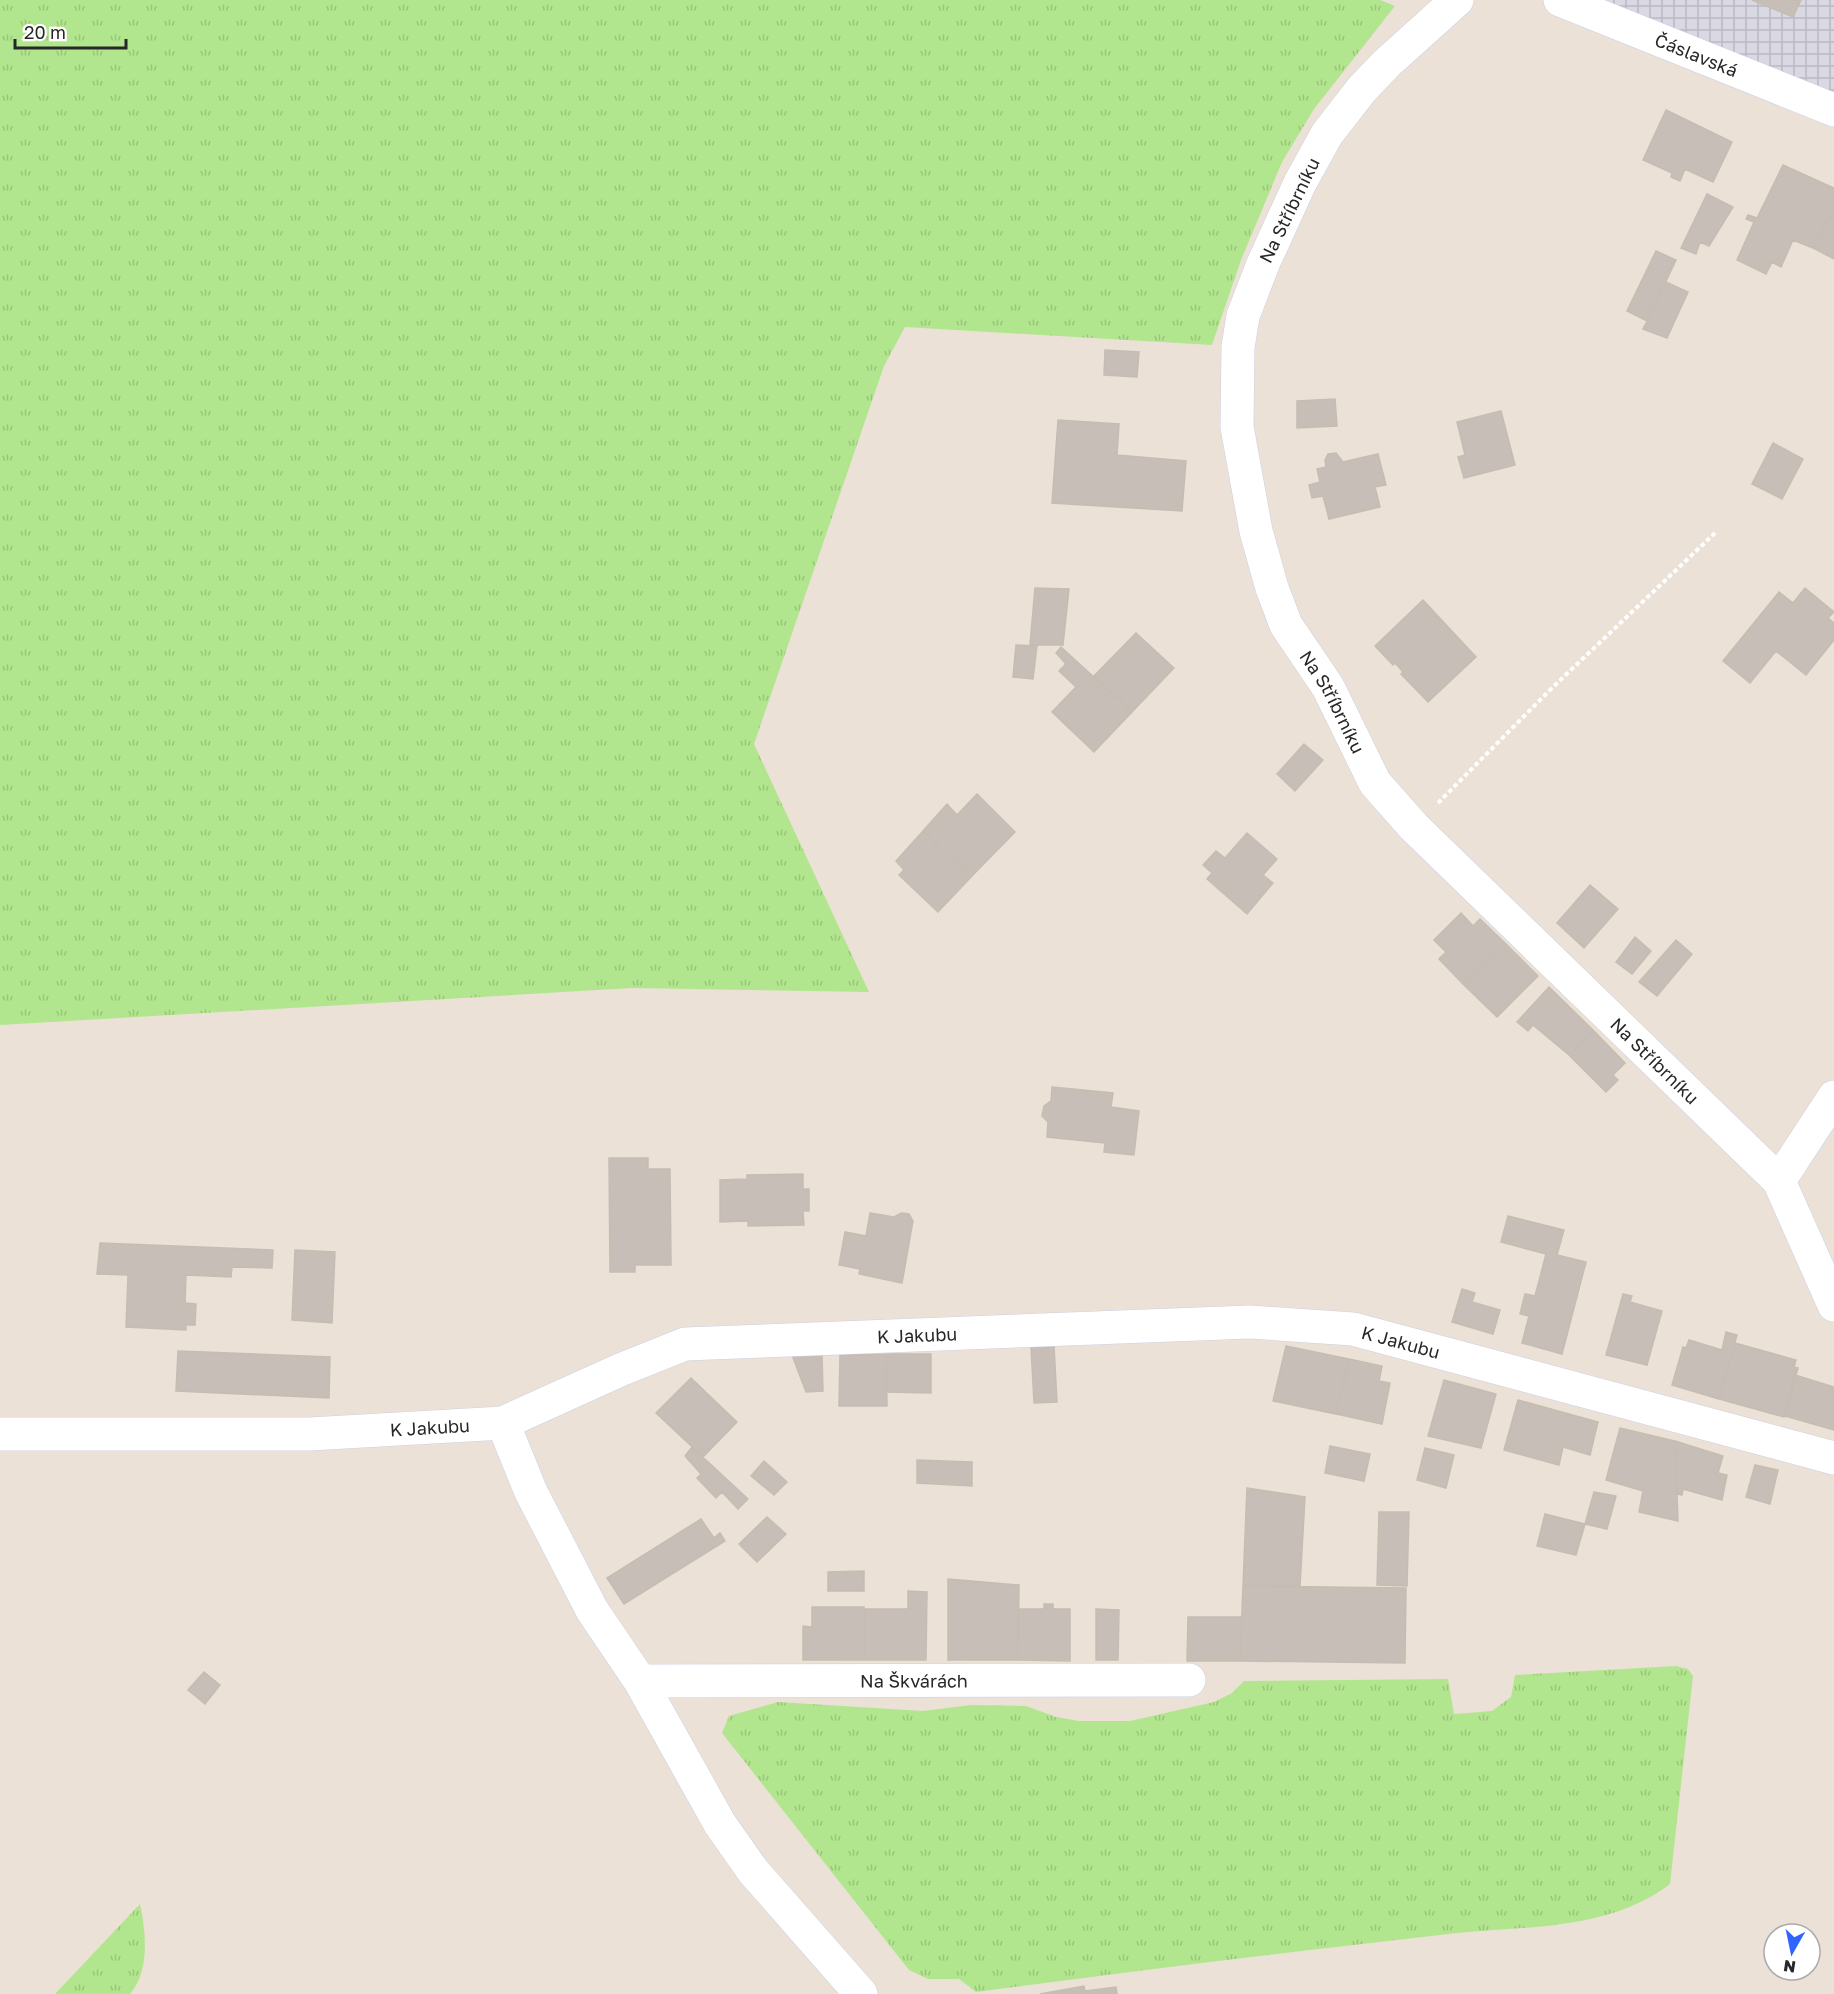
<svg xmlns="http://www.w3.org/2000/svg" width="1834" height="1994" viewBox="0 0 1834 1994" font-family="'Golos Text',sans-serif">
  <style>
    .industrial { fill: url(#industrial-grid) }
    .grass { fill: url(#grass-tufts) }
    .building { fill: #c6beb7; stroke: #c6bdb1; stroke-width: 1.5 }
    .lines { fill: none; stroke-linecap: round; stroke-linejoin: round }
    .minor-casing { stroke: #ccd1e2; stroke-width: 34 }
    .path { stroke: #fff; stroke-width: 4; stroke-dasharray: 4.5 3; stroke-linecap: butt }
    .minor { stroke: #fff; stroke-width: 33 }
    .labels { text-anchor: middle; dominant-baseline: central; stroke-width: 4.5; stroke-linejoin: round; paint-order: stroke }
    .street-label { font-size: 18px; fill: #272727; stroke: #fff }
  </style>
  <defs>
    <pattern id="industrial-grid" width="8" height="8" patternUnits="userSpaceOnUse" patternTransform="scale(1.5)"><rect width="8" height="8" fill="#dad8e2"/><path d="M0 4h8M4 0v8" fill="none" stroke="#bbb9c2"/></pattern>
    <pattern id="grass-tufts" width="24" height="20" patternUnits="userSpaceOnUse" patternTransform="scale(1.5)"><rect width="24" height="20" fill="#b2e68e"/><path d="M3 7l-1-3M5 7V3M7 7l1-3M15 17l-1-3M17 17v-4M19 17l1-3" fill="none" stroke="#99c57a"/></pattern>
  </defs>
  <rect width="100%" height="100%" fill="#ebe1d6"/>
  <path class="industrial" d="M 1560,0 L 1834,0 L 1834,110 Z"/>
  <path class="grass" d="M 0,0 L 1380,0 L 1395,6 L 1314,109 L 1282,162 L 1241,260 L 1212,345 L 905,327 L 884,366 L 754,744 L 869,992 L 632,988 L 0,1025 Z
    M 1676,1666 L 1688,1669 L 1693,1676 L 1670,1884 C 1610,1930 1529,1926 1457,1933 C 1420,1937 1382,1942 1345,1946 C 1222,1960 1099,1976 976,1992 L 959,1979 L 928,1979 L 909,1970 L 722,1733 L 729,1716 L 778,1702 L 923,1711 L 971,1705 L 1026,1706 L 1056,1717 L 1079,1721 L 1130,1721 L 1214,1702 L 1232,1693 L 1244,1681 L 1448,1679 L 1454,1714 L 1492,1711 L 1511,1697 L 1515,1675 Z
    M 140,1904 C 146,1932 150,1971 130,1994 L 55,1994 Z"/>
  <path class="building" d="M 1752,0 L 1801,0 L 1793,17 Z
    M 1666,110 L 1732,142 L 1713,182 L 1685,169 L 1680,181 L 1671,177 L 1672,173 L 1643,160 Z
    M 1783,165 L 1834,188 L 1834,220 L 1828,217 L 1813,248 L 1793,240 L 1781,267 L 1772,262 L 1766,274 L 1737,260 L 1754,222 L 1746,219 L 1748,215 L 1757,218 Z
    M 1707,194 L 1733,207 L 1709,246 L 1700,242 L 1696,254 L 1681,248 Z
    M 1828,217 L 1834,220 L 1834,259 L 1813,248 Z
    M 1656,251 L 1676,260 L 1647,321 L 1627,311 Z
    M 1666,282 L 1688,292 L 1667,338 L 1643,329 Z
    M 1105,350 L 1139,352 L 1137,377 L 1104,375 Z
    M 1335,399 L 1337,426 L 1297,428 L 1297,401 Z
    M 1501,411 L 1515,465 L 1464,478 L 1458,457 L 1465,455 L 1457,422 Z
    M 1058,420 L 1119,424 L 1117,455 L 1186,461 L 1182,511 L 1052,503 Z
    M 1773,443 L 1803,459 L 1782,499 L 1752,484 Z
    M 1336,453 L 1343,462 L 1378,454 L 1386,485 L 1375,487 L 1380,507 L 1329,519 L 1323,496 L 1312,498 L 1309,485 L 1320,482 L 1317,469 L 1326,467 L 1325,460 L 1328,454 Z
    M 1035,588 L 1069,589 L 1063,645 L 1030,645 Z
    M 1805,588 L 1834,612 L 1828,618 L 1834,623 L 1834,640 L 1806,675 L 1776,651 L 1750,683 L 1723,661 L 1779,592 L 1793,603 Z
    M 1423,600 L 1476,657 L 1428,702 L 1401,674 L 1403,672 L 1395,663 L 1393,665 L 1375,646 Z
    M 1136,633 L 1174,668 L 1132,712 L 1094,676 Z
    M 1016,645 L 1037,646 L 1033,679 L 1013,677 Z
    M 1061,647 L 1132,712 L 1094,752 L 1052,712 L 1076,687 L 1059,671 L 1066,664 L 1056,653 Z
    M 1304,744 L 1323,760 L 1295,791 L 1277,774 Z
    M 977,794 L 1015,832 L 971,877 L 923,831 L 947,804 L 957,815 Z
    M 923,831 L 971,877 L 938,912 L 899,875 L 904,870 L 896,861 Z
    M 1247,833 L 1277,859 L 1263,875 L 1273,883 L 1247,914 L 1207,879 L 1212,873 L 1203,865 L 1216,851 L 1225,858 Z
    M 1590,885 L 1618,909 L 1584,948 L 1557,923 Z
    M 1461,913 L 1473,926 L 1480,919 L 1504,942 L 1463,984 L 1439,959 L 1446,952 L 1434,940 Z
    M 1635,937 L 1651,951 L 1632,974 L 1616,962 Z
    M 1676,940 L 1692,954 L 1657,996 L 1639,982 Z
    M 1504,942 L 1538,976 L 1497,1017 L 1463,984 Z
    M 1549,987 L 1594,1031 L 1569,1055 L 1533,1025 L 1528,1031 L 1517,1022 Z
    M 1594,1031 L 1625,1063 L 1613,1075 L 1618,1080 L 1606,1092 L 1569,1055 Z
    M 1052,1087 L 1113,1093 L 1111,1107 L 1139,1111 L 1134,1155 L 1104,1152 L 1105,1143 L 1047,1137 L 1048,1122 L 1042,1116 L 1044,1106 L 1051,1101 Z
    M 609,1158 L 648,1158 L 648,1169 L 670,1169 L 671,1265 L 635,1265 L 635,1272 L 610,1272 Z
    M 803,1174 L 803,1189 L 809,1189 L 809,1211 L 803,1211 L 804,1225 L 748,1226 L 748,1221 L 720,1222 L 720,1180 L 747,1179 L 747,1175 Z
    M 870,1213 L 894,1217 L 901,1213 L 909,1214 L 913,1221 L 902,1283 L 859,1274 L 860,1269 L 839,1265 L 845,1232 L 866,1236 Z
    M 1508,1216 L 1564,1230 L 1557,1255 L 1586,1262 L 1562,1354 L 1522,1343 L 1529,1316 L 1520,1314 L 1525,1294 L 1535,1296 L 1546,1254 L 1501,1242 Z
    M 100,1243 L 273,1250 L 272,1268 L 232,1267 L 231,1277 L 186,1275 L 185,1303 L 196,1304 L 195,1325 L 186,1325 L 186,1330 L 126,1327 L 128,1275 L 97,1274 Z
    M 295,1250 L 335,1252 L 332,1323 L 292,1320 Z
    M 1462,1289 L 1475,1293 L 1472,1302 L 1500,1310 L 1493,1334 L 1452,1322 Z
    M 1623,1294 L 1632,1296 L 1630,1302 L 1662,1311 L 1647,1365 L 1606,1355 Z
    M 1726,1332 L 1737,1335 L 1719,1399 L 1672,1385 L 1683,1347 L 1686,1348 L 1689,1340 L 1722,1350 Z
    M 1735,1343 L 1796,1360 L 1794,1367 L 1798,1368 L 1784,1417 L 1719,1399 Z
    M 1054,1346 L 1057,1402 L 1034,1403 L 1031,1347 Z
    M 1286,1346 L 1349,1359 L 1336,1414 L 1273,1401 Z
    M 178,1351 L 330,1357 L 329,1398 L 176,1391 Z
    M 886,1354 L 931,1354 L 931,1393 L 886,1392 Z
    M 886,1354 L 887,1406 L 839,1406 L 840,1355 Z
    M 792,1355 L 822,1355 L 823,1391 L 806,1392 Z
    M 1349,1359 L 1382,1366 L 1379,1381 L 1390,1383 L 1382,1424 L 1336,1414 Z
    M 1795,1375 L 1834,1387 L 1834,1430 L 1785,1416 Z
    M 691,1378 L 737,1422 L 703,1457 L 656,1413 Z
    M 1444,1380 L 1496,1394 L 1481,1448 L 1428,1436 Z
    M 1518,1400 L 1598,1422 L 1590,1455 L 1563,1447 L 1559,1465 L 1504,1450 Z
    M 1620,1428 L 1675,1441 L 1678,1521 L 1639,1512 L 1643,1491 L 1606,1480 Z
    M 1675,1441 L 1723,1456 L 1718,1473 L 1727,1475 L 1722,1500 L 1683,1489 L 1682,1495 L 1677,1494 Z
    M 1330,1446 L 1370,1454 L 1364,1481 L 1325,1473 Z
    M 692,1447 L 748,1499 L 738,1509 L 722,1492 L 716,1498 L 697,1478 L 701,1474 L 685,1456 Z
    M 1425,1448 L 1454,1455 L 1446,1488 L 1417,1480 Z
    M 917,1460 L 972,1462 L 972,1486 L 917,1483 Z
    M 764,1461 L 787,1482 L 774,1495 L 751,1476 Z
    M 1755,1465 L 1778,1470 L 1770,1504 L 1746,1497 Z
    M 1247,1488 L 1305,1497 L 1300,1586 L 1243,1586 Z
    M 1594,1492 L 1616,1496 L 1607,1529 L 1585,1524 Z
    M 1379,1512 L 1409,1512 L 1407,1586 L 1377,1585 Z
    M 1545,1514 L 1585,1524 L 1576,1555 L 1537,1546 Z
    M 767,1517 L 786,1534 L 757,1562 L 739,1544 Z
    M 701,1519 L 714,1538 L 720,1533 L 725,1541 L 624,1604 L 607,1578 Z
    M 864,1571 L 864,1591 L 828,1591 L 828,1572 Z
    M 948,1579 L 1019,1585 L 1018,1660 L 948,1660 Z
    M 1243,1586 L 1406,1588 L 1405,1663 L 1240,1661 Z
    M 908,1591 L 927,1592 L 926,1660 L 865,1660 L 864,1609 L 908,1609 Z
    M 1044,1604 L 1053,1604 L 1053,1609 L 1070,1609 L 1070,1661 L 1018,1660 L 1018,1609 L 1044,1609 Z
    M 812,1607 L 864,1607 L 865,1660 L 803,1660 L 803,1626 L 812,1627 Z
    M 1096,1609 L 1119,1610 L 1118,1660 L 1096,1660 Z
    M 1188,1617 L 1242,1617 L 1240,1661 L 1187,1661 Z
    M 204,1672 L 220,1685 L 205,1704 L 188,1690 Z
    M 1084,1986 L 1085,1991 L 1116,1987 L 1117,1994 L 1040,1994 Z"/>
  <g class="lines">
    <g class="minor-casing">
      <g id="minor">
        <path id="s1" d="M 1457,0 L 1387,63 L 1362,89 L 1327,134 L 1300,183 L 1263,264 L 1243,316 L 1238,347 L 1237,427 L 1256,531 L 1272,588 L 1286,625 L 1328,687 L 1375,783 L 1414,827 L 1779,1181 L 1834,1305"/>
        <path id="s2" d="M 1560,0 L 1834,110"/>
        <path d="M 1779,1181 L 1834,1097"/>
        <path d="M 503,1423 L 531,1492 L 592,1610 L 640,1681 L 720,1824 L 753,1871 L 861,1994"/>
        <path id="s3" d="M 0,1434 L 310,1434 L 503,1423 L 620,1370 L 685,1344 L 1250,1322 L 1353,1329 L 1834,1458"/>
        <path id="s4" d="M 640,1681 L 1189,1680"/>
      </g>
    </g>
    <path class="path" d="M 1438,803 L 1553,687 L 1715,533"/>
    <use href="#minor" class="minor"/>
  </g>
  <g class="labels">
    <g class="street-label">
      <text stroke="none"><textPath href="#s2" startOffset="147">Čáslavská</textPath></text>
      <text transform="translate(1289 210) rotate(-64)">Na Stříbrníku</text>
      <text stroke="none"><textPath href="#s1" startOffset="794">Na Stříbrníku</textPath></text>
      <text stroke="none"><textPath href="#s1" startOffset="1280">Na Stříbrníku</textPath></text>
      <text stroke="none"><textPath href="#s3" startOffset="934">K Jakubu</textPath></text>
      <text stroke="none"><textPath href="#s3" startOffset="1420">K Jakubu</textPath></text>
      <text stroke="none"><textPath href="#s3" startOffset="430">K Jakubu</textPath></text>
      <text stroke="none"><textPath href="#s4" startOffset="274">Na Škvárách</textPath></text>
    </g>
  </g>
  <g transform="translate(1792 1952) rotate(189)"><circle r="28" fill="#ffffff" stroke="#a9a9a9" stroke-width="1.5"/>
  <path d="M0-4.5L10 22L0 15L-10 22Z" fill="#2f64ff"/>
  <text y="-9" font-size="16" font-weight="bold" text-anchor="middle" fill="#272727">N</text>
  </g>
  <path d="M15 39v9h111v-9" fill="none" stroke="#272727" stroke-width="3"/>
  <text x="24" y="39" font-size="18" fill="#272727" stroke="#ffffff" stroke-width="4.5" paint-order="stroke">20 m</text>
</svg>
